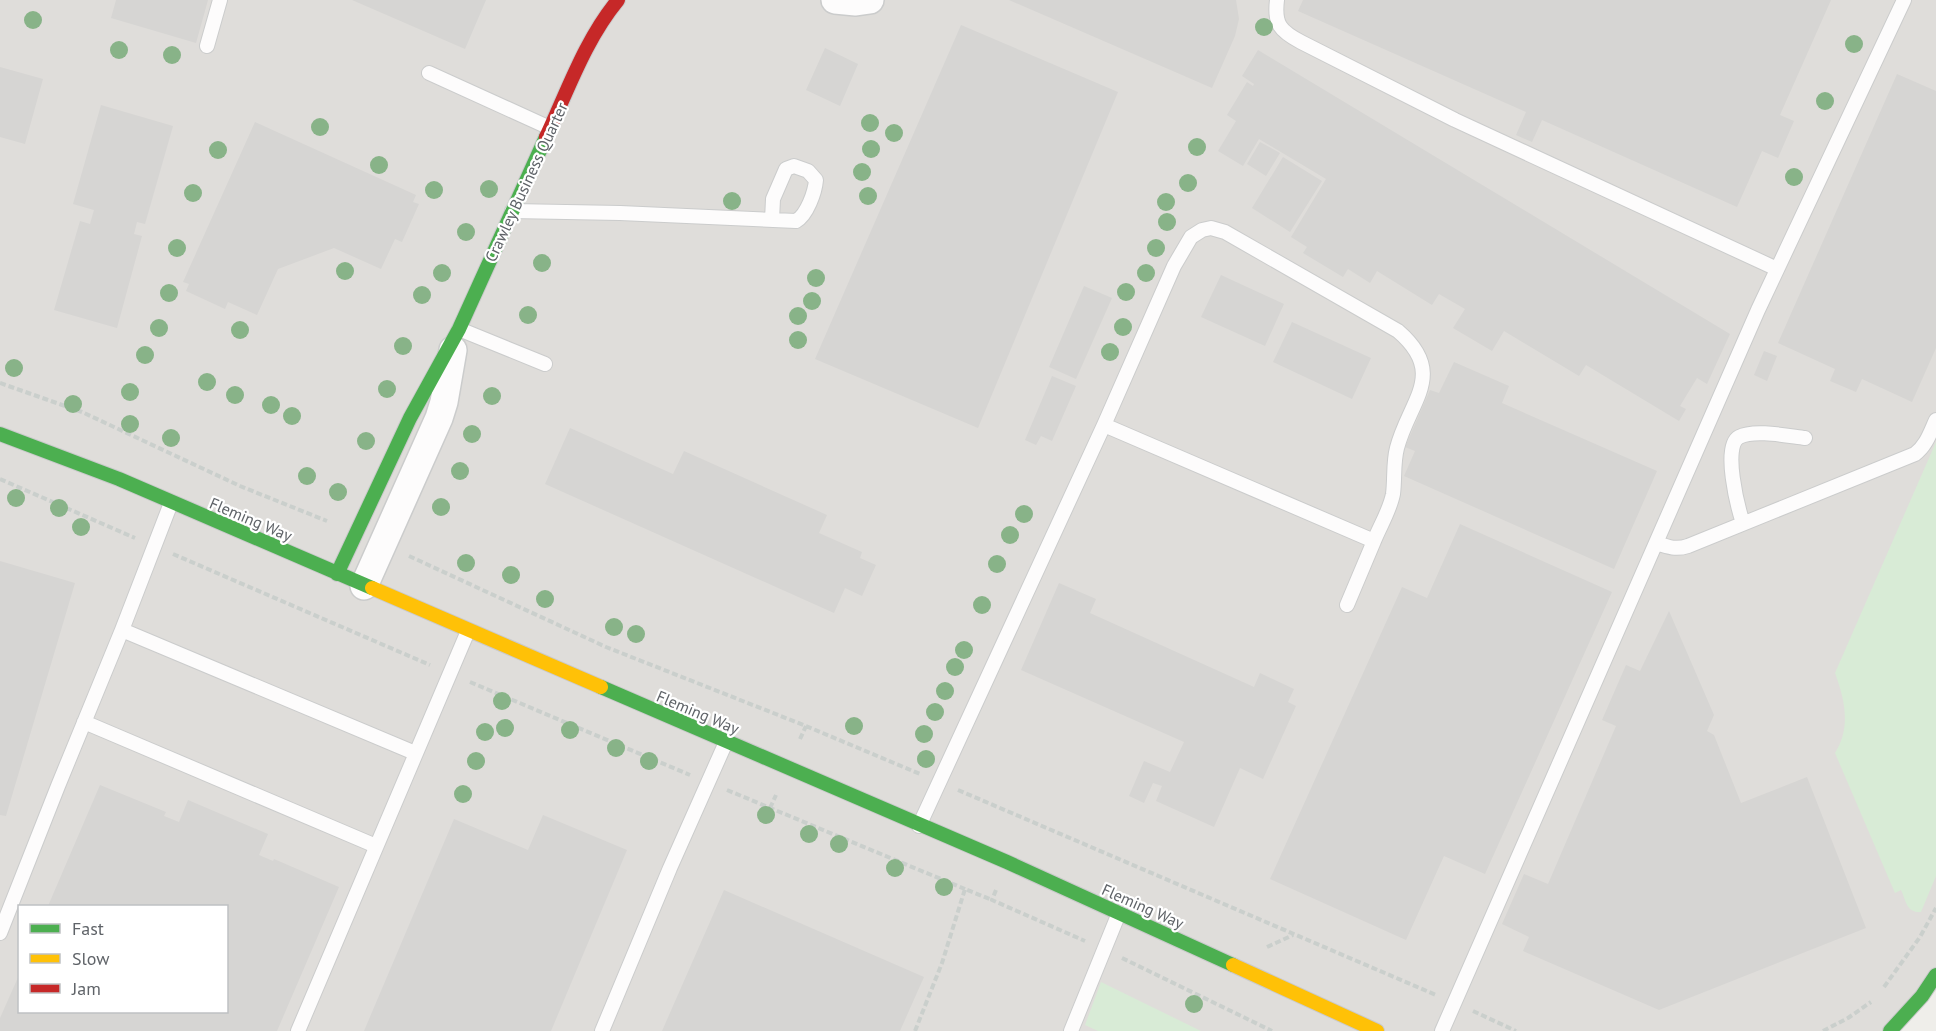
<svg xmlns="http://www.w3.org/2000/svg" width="1936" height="1031" viewBox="0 0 1936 1031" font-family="'PT Sans',sans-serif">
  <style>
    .industrial { fill: #dfddda; fill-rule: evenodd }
    .green { fill: #d8ebd6 }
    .building { fill: #d6d5d3 }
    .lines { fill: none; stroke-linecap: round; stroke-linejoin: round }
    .lane-casing { stroke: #cbcccc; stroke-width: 16 }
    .street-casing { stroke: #cbcccc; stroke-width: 30 }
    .fast-casing { stroke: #cacacb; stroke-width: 16 }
    .slow-casing { stroke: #cacacb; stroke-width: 16 }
    .jam-casing { stroke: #cacacb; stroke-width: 16 }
    .path { stroke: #cacfcc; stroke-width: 4; stroke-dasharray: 6 3; stroke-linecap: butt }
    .lane { stroke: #fdfcfc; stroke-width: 14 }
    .street { stroke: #fdfcfc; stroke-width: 27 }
    .fast { stroke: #4caf50; stroke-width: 14 }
    .slow { stroke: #ffc107; stroke-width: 14 }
    .jam { stroke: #c62828; stroke-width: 14 }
    .tree { fill: #88b388 }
    .labels { text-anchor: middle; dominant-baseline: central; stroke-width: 4.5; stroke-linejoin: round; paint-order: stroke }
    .street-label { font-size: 16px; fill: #5f6368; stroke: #fff }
  </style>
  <rect width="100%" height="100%" fill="#efeeea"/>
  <path class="industrial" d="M 0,0 L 1936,0 L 1936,975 L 1890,1031 L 0,1031 ZM 20,906 L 226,906 L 226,1012 L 20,1012 Z"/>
  <path class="green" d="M 1936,442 L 1936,876 L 1921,912 C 1906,913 1906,900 1901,890 L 1895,893 L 1835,753 C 1851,728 1845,700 1835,673 Z
    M 1101,982 L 1201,1031 L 1098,1031 L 1085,1025 Z"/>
  <path class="building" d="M 116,0 L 208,0 L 196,43 L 111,18 Z
    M 352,0 L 486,0 L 465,49 Z
    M 1009,0 L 1236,0 L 1239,19 L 1235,36 L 1212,88 Z
    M 1303,0 L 1831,0 L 1780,115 L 1794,121 L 1778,158 L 1762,151 L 1737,207 L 1542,120 L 1532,142 L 1516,135 L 1526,112 L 1298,11 Z
    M 961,25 L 1118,92 L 978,428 L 815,359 Z
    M 825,48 L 858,64 L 840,106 L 806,90 Z
    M 1258,50 L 1730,334 L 1707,384 L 1697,378 L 1680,406 L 1686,409 L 1679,421 L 1586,365 L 1579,376 L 1504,331 L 1492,351 L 1453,328 L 1465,309 L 1439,294 L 1432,305 L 1377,271 L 1370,283 L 1348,269 L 1343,277 L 1303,253 L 1307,247 L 1291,237 L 1326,179 L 1259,139 L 1243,166 L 1218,151 L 1236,121 L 1227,115 L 1247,82 L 1253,86 L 1254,84 L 1242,76 Z
    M 0,67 L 43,79 L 25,144 L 0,137 Z
    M 1897,74 L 1936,91 L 1936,348 L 1912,402 L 1862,379 L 1856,392 L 1830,381 L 1835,369 L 1778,343 Z
    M 101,105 L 173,126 L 145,224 L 137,222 L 134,234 L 142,236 L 117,328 L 54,310 L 80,221 L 90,224 L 94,210 L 73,204 Z
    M 255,122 L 416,195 L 413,202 L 419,204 L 402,242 L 395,239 L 381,269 L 334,248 L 278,269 L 257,315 L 228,302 L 225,309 L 186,291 L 189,284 L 183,282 Z
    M 1260,142 L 1280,153 L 1266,176 L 1247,164 Z
    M 1283,157 L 1322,181 L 1290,232 L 1252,208 Z
    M 1221,275 L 1284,304 L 1265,346 L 1201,317 Z
    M 1084,286 L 1112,298 L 1076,379 L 1049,367 Z
    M 1292,322 L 1371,358 L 1352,399 L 1273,362 Z
    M 1764,351 L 1777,356 L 1767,381 L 1754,375 Z
    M 1454,362 L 1509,386 L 1502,403 L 1657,471 L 1614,569 L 1404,476 L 1415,451 L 1405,447 L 1430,390 L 1439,393 Z
    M 1052,376 L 1076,386 L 1052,441 L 1041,436 L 1036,445 L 1025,440 Z
    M 570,428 L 673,474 L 684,451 L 827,515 L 819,533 L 862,552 L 860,558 L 876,565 L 862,596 L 845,588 L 834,613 L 545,484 Z
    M 1460,524 L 1612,592 L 1485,874 L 1444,856 L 1406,940 L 1270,879 L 1402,587 L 1427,598 Z
    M 0,561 L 75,583 L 6,816 L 0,815 Z
    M 1059,583 L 1096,599 L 1090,613 L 1254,687 L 1260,673 L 1294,689 L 1288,702 L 1296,706 L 1263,779 L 1240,768 L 1214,827 L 1156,801 L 1162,786 L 1153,783 L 1144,803 L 1129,796 L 1144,761 L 1170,772 L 1184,742 L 1021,670 Z
    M 1669,611 L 1714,715 L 1707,731 L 1714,735 L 1741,803 L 1807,777 L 1866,928 L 1659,1010 L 1523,951 L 1529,937 L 1502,924 L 1524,874 L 1548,884 L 1616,726 L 1602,720 L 1626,665 L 1640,671 Z
    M 100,785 L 166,812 L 164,816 L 179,822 L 188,800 L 268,834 L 259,855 L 273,861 L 274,859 L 339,887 L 277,1031 L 0,1031 L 0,1018 L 20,973 L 20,1012 L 226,1012 L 226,906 L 48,906 Z
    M 543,815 L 627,850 L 551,1031 L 364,1031 L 454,819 L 528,850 Z
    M 724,890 L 924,977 L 900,1031 L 662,1031 Z"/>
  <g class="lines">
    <g class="lane-casing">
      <path id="lane" d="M 1277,0 C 1274,24 1280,31 1301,42 L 1455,120 L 1777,269
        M 207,46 L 220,0
        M 429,73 L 550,128
        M 512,211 L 620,213 L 796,221 C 807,215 815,192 816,180 L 808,171 L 794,166 L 786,169 L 773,199 L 772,220
        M 459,329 L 545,364
        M 1743,523 C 1738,508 1722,446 1739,437 C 1754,429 1788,436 1805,438
        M 1656,543 C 1668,547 1676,550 1688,546 L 1915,454 C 1926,446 1930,433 1936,420
        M 1347,605 L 1374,541
        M 122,630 L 415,753
        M 84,722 L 376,846
        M 919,826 L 1104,425 L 1174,266 L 1191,237 L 1202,230 L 1211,228 L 1225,232 L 1398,331 C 1448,374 1409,401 1397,448 C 1393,463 1395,479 1393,494 C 1390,510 1380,526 1374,541 L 1104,425
        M 0,933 L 58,786 L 122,630 L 171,503
        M 298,1031 L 468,631
        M 602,1031 L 670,868 L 726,742
        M 1071,1031 L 1119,913
        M 1442,1031 L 1758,310 L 1904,0"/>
    </g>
    <g class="street-casing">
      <path id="street" d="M 835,0 L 856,2 L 870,0
        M 364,586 L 439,418 L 444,402 L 453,350"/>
    </g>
    <g class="fast-casing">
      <path id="fast" d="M 0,434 L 119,479 L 372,588
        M 337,574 L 410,418 L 459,329 L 546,137
        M 601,687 L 1007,862 L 1233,965
        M 1890,1031 L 1922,996 L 1936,975"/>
    </g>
    <g class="slow-casing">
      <path id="slow" d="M 372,588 L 601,687
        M 1233,965 L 1377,1031"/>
    </g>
    <g class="jam-casing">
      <path id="jam" d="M 546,137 C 568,90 585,40 618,0"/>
    </g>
    <path class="path" d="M 0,383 L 82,412 L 240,486 L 327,521
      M 0,479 L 135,538
      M 173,554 L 430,665
      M 409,556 L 606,647 L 806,726 L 920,774
      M 470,682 L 690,775
      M 800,739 L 806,726
      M 727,790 L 965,889
      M 958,790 L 1436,995
      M 770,808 L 776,795
      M 996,890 L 992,900 L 1085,941
      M 1267,947 L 1293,935
      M 1122,958 L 1272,1031
      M 1884,987 L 1920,937 L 1936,908
      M 1473,1011 L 1516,1031
      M 915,1031 L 942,963 L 965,889 L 992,900
      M 1823,1031 L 1848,1018 L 1871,1002"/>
    <use href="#lane" class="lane"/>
    <use href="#street" class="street"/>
    <use href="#fast" class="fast"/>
    <use href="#slow" class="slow"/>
    <use href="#jam" class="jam"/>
  </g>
  <g class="tree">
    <circle cx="33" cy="20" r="9"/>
    <circle cx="1264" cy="27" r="9"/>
    <circle cx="1854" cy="44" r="9"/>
    <circle cx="119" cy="50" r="9"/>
    <circle cx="172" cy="55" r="9"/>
    <circle cx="1825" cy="101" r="9"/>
    <circle cx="870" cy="123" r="9"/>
    <circle cx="320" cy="127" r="9"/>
    <circle cx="894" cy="133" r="9"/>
    <circle cx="1197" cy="147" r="9"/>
    <circle cx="871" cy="149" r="9"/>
    <circle cx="218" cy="150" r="9"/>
    <circle cx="379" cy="165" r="9"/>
    <circle cx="862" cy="172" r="9"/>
    <circle cx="1794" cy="177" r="9"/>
    <circle cx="1188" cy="183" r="9"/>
    <circle cx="489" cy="189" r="9"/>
    <circle cx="434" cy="190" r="9"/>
    <circle cx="193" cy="193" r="9"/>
    <circle cx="868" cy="196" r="9"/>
    <circle cx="732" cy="201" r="9"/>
    <circle cx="1166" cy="202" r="9"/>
    <circle cx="1167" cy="222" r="9"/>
    <circle cx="466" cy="232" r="9"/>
    <circle cx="177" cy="248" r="9"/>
    <circle cx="1156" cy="248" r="9"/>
    <circle cx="542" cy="263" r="9"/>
    <circle cx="345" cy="271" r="9"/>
    <circle cx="442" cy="273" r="9"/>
    <circle cx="1146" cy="273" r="9"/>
    <circle cx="816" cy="278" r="9"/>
    <circle cx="1126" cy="292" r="9"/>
    <circle cx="169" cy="293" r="9"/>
    <circle cx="422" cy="295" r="9"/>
    <circle cx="812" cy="301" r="9"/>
    <circle cx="528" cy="315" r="9"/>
    <circle cx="798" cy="316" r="9"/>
    <circle cx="1123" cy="327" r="9"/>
    <circle cx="159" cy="328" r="9"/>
    <circle cx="240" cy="330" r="9"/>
    <circle cx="798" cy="340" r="9"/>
    <circle cx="403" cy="346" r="9"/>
    <circle cx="1110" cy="352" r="9"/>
    <circle cx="145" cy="355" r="9"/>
    <circle cx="14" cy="368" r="9"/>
    <circle cx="207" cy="382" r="9"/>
    <circle cx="387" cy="389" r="9"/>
    <circle cx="130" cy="392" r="9"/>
    <circle cx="235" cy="395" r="9"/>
    <circle cx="492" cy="396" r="9"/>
    <circle cx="73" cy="404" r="9"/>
    <circle cx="271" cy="405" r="9"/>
    <circle cx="292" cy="416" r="9"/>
    <circle cx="130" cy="424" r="9"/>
    <circle cx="472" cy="434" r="9"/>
    <circle cx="171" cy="438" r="9"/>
    <circle cx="366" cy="441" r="9"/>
    <circle cx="460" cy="471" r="9"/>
    <circle cx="307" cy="476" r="9"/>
    <circle cx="338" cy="492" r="9"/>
    <circle cx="16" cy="498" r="9"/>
    <circle cx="441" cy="507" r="9"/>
    <circle cx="59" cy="508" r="9"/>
    <circle cx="1024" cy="514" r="9"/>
    <circle cx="81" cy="527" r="9"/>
    <circle cx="1010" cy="535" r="9"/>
    <circle cx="466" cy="563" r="9"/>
    <circle cx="997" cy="564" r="9"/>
    <circle cx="511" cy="575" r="9"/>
    <circle cx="545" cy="599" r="9"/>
    <circle cx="982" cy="605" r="9"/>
    <circle cx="614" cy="627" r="9"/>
    <circle cx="636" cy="634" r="9"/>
    <circle cx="964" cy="650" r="9"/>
    <circle cx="955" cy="667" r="9"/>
    <circle cx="945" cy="691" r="9"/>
    <circle cx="502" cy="701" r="9"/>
    <circle cx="935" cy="712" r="9"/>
    <circle cx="854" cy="726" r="9"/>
    <circle cx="505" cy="728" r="9"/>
    <circle cx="570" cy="730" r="9"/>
    <circle cx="485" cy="732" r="9"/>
    <circle cx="924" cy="734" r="9"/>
    <circle cx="616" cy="748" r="9"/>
    <circle cx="926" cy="759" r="9"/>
    <circle cx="476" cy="761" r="9"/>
    <circle cx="649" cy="761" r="9"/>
    <circle cx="463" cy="794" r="9"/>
    <circle cx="766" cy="815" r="9"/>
    <circle cx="809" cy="834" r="9"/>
    <circle cx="839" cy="844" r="9"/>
    <circle cx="895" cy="868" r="9"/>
    <circle cx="944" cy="887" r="9"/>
    <circle cx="1194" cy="1004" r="9"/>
  </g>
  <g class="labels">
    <g class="street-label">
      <text transform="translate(526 182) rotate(-65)">Crawley Business Quarter</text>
      <text transform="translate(251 519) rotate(23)">Fleming Way</text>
      <text transform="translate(698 712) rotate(23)">Fleming Way</text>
      <text transform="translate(1143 906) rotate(24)">Fleming Way</text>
    </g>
  </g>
  <rect x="18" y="905" width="210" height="108" fill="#ffffff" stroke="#bfc1c3" stroke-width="1.5"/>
  <rect x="30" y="924" width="30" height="9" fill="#4caf50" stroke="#bfc1c3" stroke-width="1.5"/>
  <text x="72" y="935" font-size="18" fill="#5f6368">Fast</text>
  <rect x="30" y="954" width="30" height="9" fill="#ffc107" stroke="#bfc1c3" stroke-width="1.5"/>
  <text x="72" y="965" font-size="18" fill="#5f6368">Slow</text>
  <rect x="30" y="984" width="30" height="9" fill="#c62828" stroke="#bfc1c3" stroke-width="1.5"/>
  <text x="72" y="995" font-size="18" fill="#5f6368">Jam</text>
</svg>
